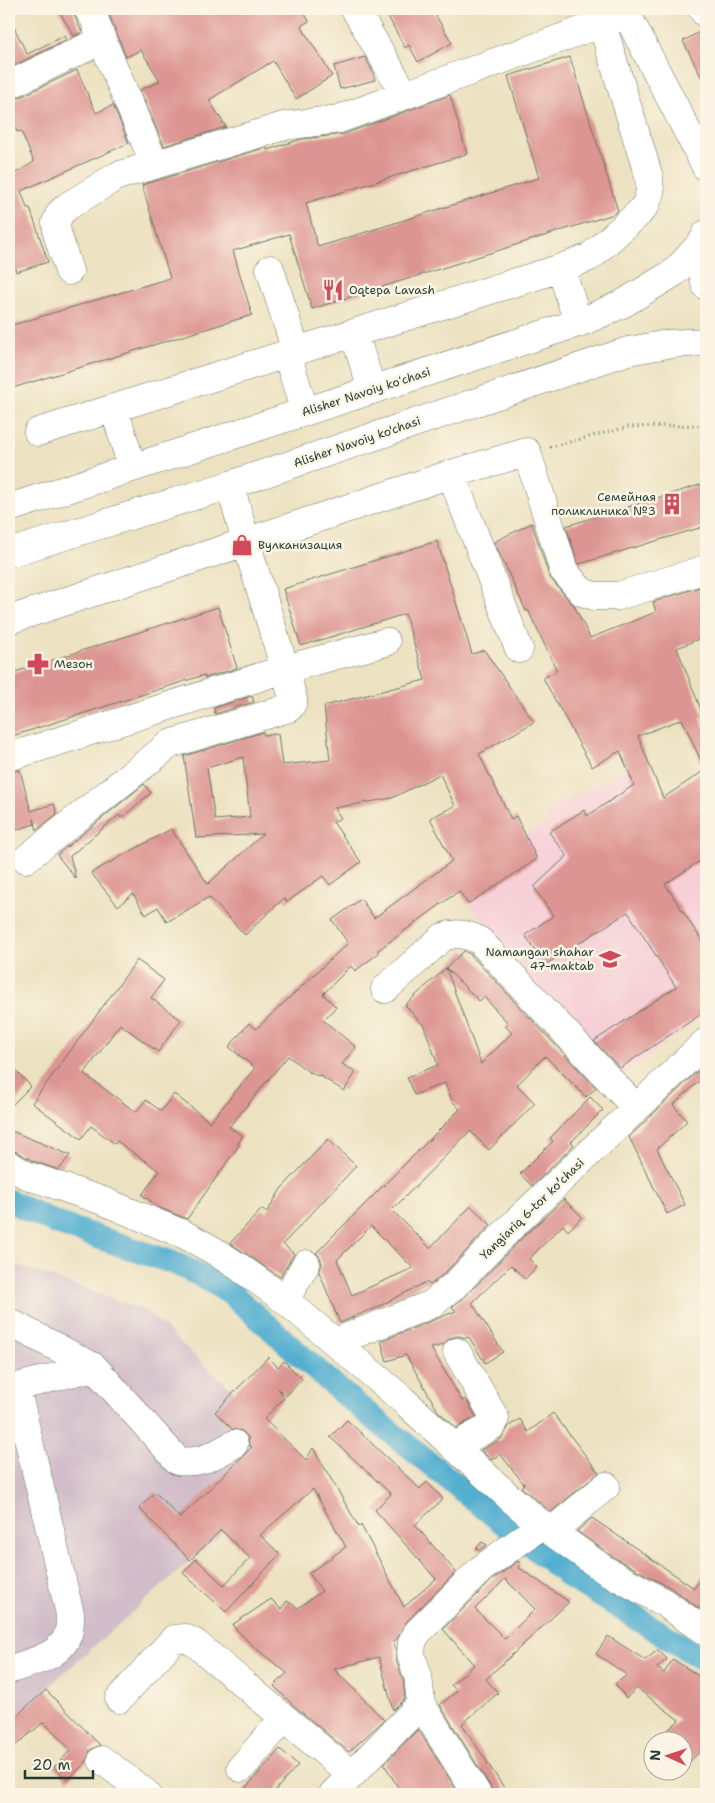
<svg xmlns="http://www.w3.org/2000/svg" width="715" height="1803" viewBox="0 0 715 1803" font-family="'Shantell Sans',sans-serif">
  <style>
    .built { fill: #f6cfd7 }
    .industrial { fill: #d1bdc9 }
    .lines { fill: none; stroke-linecap: round; stroke-linejoin: round }
    .canal { stroke: #52afd0; stroke-width: 24 }
    .building { fill: #dd9593; fill-rule: evenodd }
    .minor-casing { stroke: #677665; stroke-width: 29 }
    .major-casing { stroke: #677665; stroke-width: 29 }
    .path { stroke: #677665; stroke-width: 3; stroke-dasharray: 1 4; stroke-linecap: butt }
    .minor { stroke: #fff; stroke-width: 28 }
    .major { stroke: #fff; stroke-width: 28 }
    .labels { text-anchor: middle; dominant-baseline: central; stroke-width: 5; stroke-linejoin: round; paint-order: stroke }
    .poi-label { font-size: 12px; fill: #1f3d34; stroke: #fcf5e5; text-anchor: start }
    .street-label { font-size: 12px; fill: #1f3d34; stroke: #fcf5e5 }
  </style>
  <rect width="100%" height="100%" fill="#fcf5e5"/>
  <filter id="ink" filterUnits="userSpaceOnUse"><feTurbulence type="fractalNoise" baseFrequency=".02" numOctaves="2"/><feDisplacementMap in="SourceGraphic" scale="10" xChannelSelector="R" yChannelSelector="G"/><feConvolveMatrix kernelMatrix="1 2 1 2 8 2 1 2 1" color-interpolation-filters="sRGB"/></filter>
  <filter id="wash" filterUnits="userSpaceOnUse"><feTurbulence type="fractalNoise" baseFrequency=".0096" numOctaves="4" result="noise"/><feDisplacementMap in="SourceGraphic" scale="20" xChannelSelector="R" yChannelSelector="G"/><feGaussianBlur stdDeviation="1.12" result="paint"/><feColorMatrix in="noise" values="0 0 0 0 0 0 0 0 0 0 0 0 0 0 0 0 0 1.4 0 .05"/><feComposite in="paint" operator="in"/></filter>
  <g filter="url(#wash)">
    <rect width="100%" height="100%" fill="#ece1c0"/>
    <path class="built" d="M 648,762 L 663,797 L 694,777 L 706,795 L 706,1014 L 617,1080 L 468,904 L 522,869 L 501,845 L 549,822 L 545,811 L 627,770 Z"/>
    <path class="industrial" d="M 9,1262 L 146,1311 L 264,1419 L 304,1457 L 283,1478 L 9,1722 Z"/>
    <g class="lines">
      <path class="canal" d="M 9,1201 L 56,1223 L 174,1263 L 204,1277 L 233,1295 L 346,1396 L 570,1577 L 706,1661"/>
    </g>
    <g id="blocks">
      <path class="building" d="M 58,9 L 73,9 L 75,17 L 82,32 L 74,36 Z
        M 107,9 L 302,9 L 309,21 L 301,26 L 332,76 L 296,99 L 273,61 L 209,100 L 226,127 L 164,146 L 140,90 L 160,81 L 141,50 L 126,57 Z
        M 384,9 L 432,9 L 452,43 L 418,62 L 409,45 L 405,48 Z
        M 9,17 L 27,54 L 64,36 L 66,40 L 9,68 Z
        M 705,29 L 706,29 L 706,86 L 683,41 Z
        M 365,57 L 372,70 L 375,80 L 340,89 L 334,66 Z
        M 570,57 L 618,211 L 614,214 L 312,309 L 289,234 L 233,251 L 252,315 L 9,389 L 9,326 L 170,278 L 142,185 L 267,147 L 267,150 L 302,139 L 344,134 L 450,95 L 467,154 L 306,203 L 318,247 L 539,178 L 508,76 Z
        M 77,70 L 96,113 L 113,105 L 129,143 L 21,191 L 27,208 L 30,208 L 48,262 L 16,272 L 9,249 L 9,164 L 11,164 L 14,174 L 34,162 L 21,131 L 17,132 L 9,112 L 9,100 L 16,99 Z
        M 706,483 L 706,526 L 579,564 L 578,563 L 566,526 Z
        M 532,523 L 549,576 L 570,602 L 574,605 L 590,638 L 656,612 L 653,602 L 706,585 L 706,636 L 677,648 L 703,715 L 700,717 L 706,731 L 706,857 L 665,884 L 706,947 L 706,1011 L 620,1068 L 594,1041 L 676,987 L 628,912 L 545,965 L 525,935 L 553,916 L 534,887 L 567,856 L 549,832 L 584,810 L 587,816 L 634,785 L 620,751 L 592,767 L 543,678 L 557,671 L 528,610 L 526,611 L 494,542 ZM 682,719 L 705,770 L 663,798 L 638,736 Z
        M 437,541 L 472,654 L 484,650 L 534,722 L 479,754 L 511,819 L 516,816 L 537,859 L 468,904 L 459,891 L 377,951 L 379,953 L 355,971 L 351,966 L 323,994 L 336,1007 L 323,1020 L 356,1047 L 342,1064 L 356,1072 L 344,1091 L 319,1075 L 318,1076 L 311,1072 L 310,1073 L 288,1056 L 229,1127 L 243,1136 L 238,1143 L 239,1145 L 187,1219 L 160,1208 L 142,1195 L 159,1171 L 117,1141 L 115,1144 L 91,1126 L 81,1139 L 32,1103 L 137,960 L 164,980 L 151,998 L 181,1020 L 158,1052 L 120,1024 L 84,1074 L 136,1112 L 146,1100 L 161,1111 L 174,1094 L 210,1122 L 255,1068 L 229,1047 L 249,1023 L 256,1029 L 348,943 L 332,920 L 361,899 L 374,918 L 452,861 L 430,818 L 455,806 L 440,774 L 392,798 L 334,808 L 341,818 L 333,822 L 361,862 L 330,885 L 323,876 L 287,902 L 284,898 L 245,935 L 209,897 L 167,922 L 158,907 L 146,915 L 133,894 L 118,906 L 91,873 L 171,829 L 208,884 L 263,834 L 196,838 L 184,756 L 263,732 L 264,735 L 278,734 L 282,765 L 330,760 L 324,706 L 425,680 L 405,614 L 301,646 L 283,589 ZM 243,757 L 250,817 L 215,820 L 207,768 Z
        M 218,607 L 237,668 L 205,678 L 204,675 L 9,737 L 9,674 Z
        M 252,696 L 254,702 L 215,714 L 214,708 Z
        M 20,770 L 31,811 L 54,804 L 57,814 L 37,830 L 34,819 L 35,824 L 9,832 L 9,772 Z
        M 144,784 L 151,793 L 121,818 L 119,815 L 70,856 L 76,879 L 57,855 Z
        M 464,951 L 470,954 L 596,1088 L 586,1097 L 545,1056 L 517,1085 L 535,1103 L 489,1150 L 470,1131 L 392,1210 L 430,1248 L 471,1206 L 491,1225 L 446,1272 L 430,1285 L 426,1282 L 372,1310 L 372,1309 L 340,1323 L 319,1272 L 322,1264 L 320,1257 L 316,1253 L 460,1109 L 452,1101 L 445,1083 L 414,1095 L 407,1077 L 438,1065 L 424,1026 L 405,1005 L 446,968 L 481,1064 L 512,1033 L 505,1026 L 508,1023 L 484,997 L 479,1001 L 446,968 ZM 371,1226 L 413,1268 L 352,1295 L 337,1260 Z
        M 706,1063 L 706,1075 L 673,1105 L 687,1121 L 657,1149 L 685,1205 L 667,1214 L 629,1137 Z
        M 9,1064 L 31,1086 L 9,1108 Z
        M 590,1097 L 603,1110 L 571,1142 L 574,1145 L 532,1186 L 520,1174 L 553,1141 L 550,1138 Z
        M 9,1130 L 70,1155 L 59,1170 L 33,1161 L 17,1152 L 9,1149 Z
        M 328,1139 L 356,1166 L 283,1244 L 294,1254 L 280,1277 L 230,1243 L 262,1209 L 267,1212 L 281,1189 Z
        M 564,1199 L 582,1217 L 568,1231 L 563,1225 L 529,1259 L 537,1267 L 525,1279 L 511,1265 L 472,1303 L 503,1352 L 485,1363 L 469,1337 L 465,1338 L 458,1336 L 450,1338 L 443,1345 L 431,1348 L 462,1401 L 466,1399 L 476,1417 L 456,1428 L 438,1411 L 406,1355 L 387,1361 L 381,1341 L 456,1311 L 452,1307 L 468,1294 L 522,1238 Z
        M 268,1357 L 278,1367 L 284,1361 L 302,1379 L 286,1396 L 278,1388 L 284,1398 L 264,1419 L 306,1460 L 313,1448 L 359,1527 L 361,1525 L 404,1607 L 436,1579 L 375,1510 L 391,1494 L 330,1437 L 347,1420 L 420,1489 L 427,1482 L 443,1499 L 415,1525 L 456,1572 L 406,1622 L 397,1639 L 393,1642 L 396,1649 L 396,1660 L 403,1679 L 405,1698 L 393,1710 L 379,1657 L 334,1669 L 384,1720 L 349,1752 L 293,1705 L 274,1686 L 287,1673 L 254,1647 L 232,1625 L 271,1599 L 281,1609 L 287,1601 L 298,1608 L 322,1591 L 309,1573 L 346,1547 L 313,1489 L 260,1535 L 280,1554 L 226,1612 L 183,1573 L 196,1559 L 224,1585 L 250,1558 L 221,1530 L 190,1560 L 139,1508 L 155,1492 L 180,1518 L 252,1447 L 249,1445 L 248,1437 L 242,1431 L 232,1429 L 215,1412 Z
        M 553,1413 L 599,1473 L 551,1512 L 521,1487 L 524,1484 L 500,1454 L 491,1460 L 481,1450 L 501,1439 L 509,1426 L 520,1419 L 528,1432 Z
        M 592,1518 L 694,1588 L 706,1571 L 706,1613 L 671,1588 L 613,1557 L 577,1531 Z
        M 482,1542 L 487,1545 L 479,1551 L 476,1548 Z
        M 518,1561 L 521,1564 L 518,1567 L 569,1602 L 486,1679 L 498,1693 L 462,1724 L 508,1794 L 492,1794 L 490,1786 L 440,1705 L 457,1691 L 451,1685 L 474,1665 L 443,1629 L 491,1581 ZM 505,1579 L 535,1609 L 505,1639 L 475,1609 Z
        M 608,1636 L 645,1660 L 658,1650 L 667,1659 L 657,1668 L 664,1673 L 673,1659 L 706,1681 L 706,1746 L 682,1769 L 682,1740 L 658,1740 L 679,1720 L 637,1688 L 626,1698 L 615,1684 L 627,1675 L 596,1654 Z
        M 46,1690 L 100,1745 L 90,1750 L 87,1761 L 68,1780 L 54,1767 L 71,1750 L 44,1722 L 9,1751 L 9,1722 Z
        M 418,1729 L 459,1794 L 402,1794 L 384,1764 Z
        M 280,1749 L 298,1765 L 272,1794 L 240,1794 Z
        M 665,1770 L 681,1770 L 673,1779 Z"/>
    </g>
  </g>
  <g filter="url(#ink)">
    <use href="#blocks" fill-opacity="0" stroke="#677665" stroke-width="1"/>
    <g class="lines">
      <g class="minor-casing">
        <path id="minor" d="M 88,9 L 94,18 L 102,40 L 155,165
          M 624,9 L 706,167
          M 702,9 L 706,14
          M 9,85 L 102,40
          M 405,95 L 627,14
          M 561,268 L 578,323
          M 270,269 L 296,351
          M 69,271 L 57,233 L 56,222 L 60,213 L 68,206 L 117,176 L 284,126 L 339,119 L 405,95 L 355,9
          M 354,333 L 372,390
          M 287,354 L 305,412
          M 114,408 L 132,467
          M 38,432 L 561,268 L 590,257 L 639,213 L 646,204 L 650,192 L 649,177 L 602,24
          M 451,474 L 527,452 L 564,571 L 582,592 L 594,596 L 618,596 L 706,569
          M 230,485 L 246,542 L 451,474 L 519,649
          M 9,620 L 246,542 L 285,669 L 9,757
          M 26,859 L 170,744 L 289,708 L 293,702 L 293,699 L 285,669 L 386,642
          M 385,989 L 443,937 C 456,932 468,934 480,941 L 636,1108
          M 9,1165 L 26,1175 L 103,1201 L 185,1235 L 211,1249 L 239,1267 L 285,1300 L 403,1400 L 509,1497 L 542,1525 L 605,1570 L 663,1602 L 706,1632
          M 285,1300 L 306,1264
          M 9,1322 L 94,1367 L 178,1461 C 201,1464 215,1455 234,1444
          M 335,1342 L 432,1304 L 457,1283 L 511,1227 L 706,1042
          M 9,1389 L 94,1367
          M 454,1447 L 493,1425 L 495,1418 L 457,1352
          M 551,1532 L 606,1486
          M 9,1670 C 30,1662 64,1657 69,1630 C 70,1625 70,1619 70,1614 L 16,1387
          M 119,1699 L 174,1639 L 185,1638 L 195,1643 L 352,1775
          M 102,1760 L 147,1794
          M 241,1768 L 284,1718
          M 333,1794 L 421,1704
          M 477,1794 L 421,1704 L 418,1676 L 411,1655 L 412,1643 L 417,1633 L 481,1569 L 542,1525"/>
      </g>
      <g class="major-casing">
        <path id="major" d="M 706,234 C 700,250 701,271 706,286
          M 9,508 L 584,321 L 624,303 L 675,272 L 704,240
          M 9,553 L 230,485 L 628,351 L 668,344 L 706,342"/>
      </g>
      <path class="path" d="M 550,447 L 628,427 L 706,425"/>
      <use href="#minor" class="minor"/>
      <use href="#major" class="major"/>
    </g>
  </g>
  <defs>
    <g id="restaurant-bare" transform="scale(1.725)"><path d="M-5-6h1v4h1v-4h1v4h1v-4h1v5L-1.5 .5V6h-2V.5L-5-1ZM5-6V6H3V1.5H1.5Q1.5-4 5-6Z" fill="#d1495b" stroke="#fcf5e5" stroke-width="2.5" paint-order="stroke"/></g>
    <g id="building-bare" transform="scale(1.725)"><path d="M-4-6H4V6H1V3H-1V6H-4ZM-2.5-4.3h1.7v1.8h-1.7ZM.8-4.3h1.7v1.8H.8ZM-2.5-1h1.7V.8h-1.7ZM.8-1h1.7V.8H.8Z" fill="#d1495b" stroke="#fcf5e5" stroke-width="2.5" paint-order="stroke"/></g>
    <g id="shop-bare" transform="scale(1.725)"><path d="M-5-2.5h2.3a2.7 3.5 0 0 1 5.4 0H5L5.5 6h-11ZM-1.5-2.5h3a1.5 2.3 0 0 0-3 0Z" fill="#d1495b" stroke="#fcf5e5" stroke-width="2.5" paint-order="stroke"/></g>
    <g id="pharmacy-bare" transform="scale(1.725)"><path d="M-2-6h4v4h4v4h-4v4h-4v-4h-4v-4h4Z" fill="#d1495b" stroke="#fcf5e5" stroke-width="2.5" paint-order="stroke"/></g>
    <g id="school-bare" transform="scale(1.725)"><path d="M0-5L7-2L0 1L-7-2ZM-4 1L0 2.5L4 1V4Q0 6-4 4Z" fill="#d1495b" stroke="#fcf5e5" stroke-width="2.5" paint-order="stroke"/></g>
  </defs>
  <g fill-rule="evenodd">
    <use href="#restaurant-bare" x="333" y="290"/>
    <use href="#building-bare" x="672" y="504"/>
    <use href="#shop-bare" x="242" y="545"/>
    <use href="#pharmacy-bare" x="38" y="664"/>
    <use href="#school-bare" x="610" y="959"/>
  </g>
  <g class="labels">
    <g class="poi-label">
      <text x="349" y="290">Oqtepa Lavash</text>
      <text x="656" y="497" text-anchor="end">Семейная<tspan x="656" dy="14">поликлиника №3</tspan></text>
      <text x="258" y="545">Вулканизация</text>
      <text x="54" y="664">Мезон</text>
      <text x="594" y="952" text-anchor="end">Namangan shahar<tspan x="594" dy="14">47-maktab</tspan></text>
    </g>
    <g class="street-label">
      <text transform="translate(366 392) rotate(-18)">Alisher Navoiy koʻchasi</text>
      <text transform="translate(357 442) rotate(-19)">Alisher Navoiy ko'chasi</text>
      <text transform="translate(532 1209) rotate(-44)">Yangiаriq 6-tor koʼchasi</text>
    </g>
  </g>
  <rect width="715" height="1803" fill="none" stroke="#fcf5e5" stroke-width="30"/>
  <g transform="translate(668 1756) rotate(273)"><circle r="24" fill="#fcf5e5" stroke="#a4ab9e"/>
  <path d="M0-4L9 19L0 12L-9 19Z" fill="#d1495b"/>
  <text y="-8" font-size="14" font-weight="bold" text-anchor="middle" fill="#1f3d34">N</text>
  </g>
  <path d="M25 1770v8h68v-8" fill="none" stroke="#1f3d34" stroke-width="2.5"/>
  <text x="32" y="1770" font-size="15" fill="#1f3d34" stroke="#fcf5e5" stroke-width="4" paint-order="stroke">20 m</text>
</svg>
